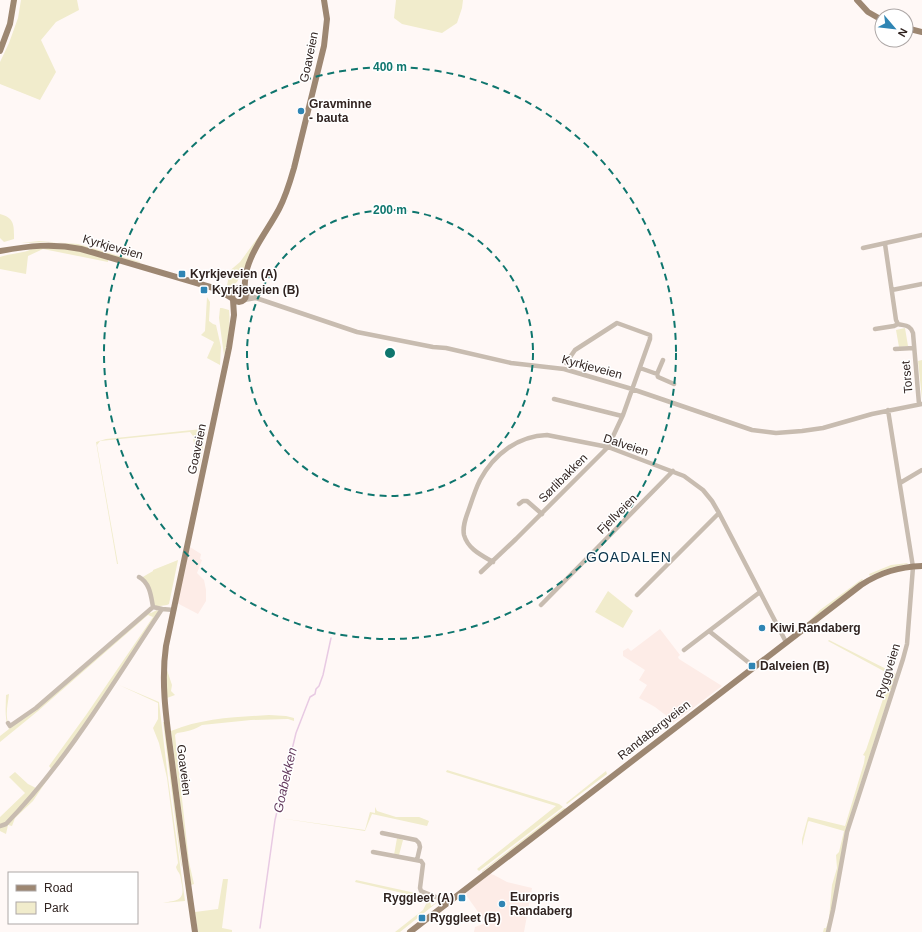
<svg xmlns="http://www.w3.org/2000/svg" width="922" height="932" viewBox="0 0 922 932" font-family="Helvetica,sans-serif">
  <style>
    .built { fill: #fdece7 }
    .green { fill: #f1eccc }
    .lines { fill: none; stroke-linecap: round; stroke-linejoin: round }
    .stream { stroke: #e8cae3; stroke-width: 1.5 }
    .minor { stroke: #c8bcb0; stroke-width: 4.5 }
    .major { stroke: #9d8772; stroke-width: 6 }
    .ring { fill: none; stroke: #0f766e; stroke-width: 2; stroke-dasharray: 7 5 }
    .poi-dot { fill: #2f85b4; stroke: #fff; stroke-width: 1.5 }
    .labels { text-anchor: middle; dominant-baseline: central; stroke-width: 3; stroke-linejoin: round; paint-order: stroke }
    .street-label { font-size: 12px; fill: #312421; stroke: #fff }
    .poi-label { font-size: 12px; font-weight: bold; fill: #312421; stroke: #fff; text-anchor: start }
    .water-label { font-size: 13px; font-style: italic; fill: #653c5f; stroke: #fff }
    .quarter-label { font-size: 14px; letter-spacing: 1px; fill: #0b354c; stroke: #fff }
    .centre { fill: #0f766e; stroke: #fff; stroke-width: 2 }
    .ring-label { font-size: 12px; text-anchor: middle; font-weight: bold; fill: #0f766e; stroke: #fff; stroke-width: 3; stroke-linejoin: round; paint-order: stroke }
  </style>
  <rect width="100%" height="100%" fill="#fff8f6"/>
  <path class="built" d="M 190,547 L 201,554 L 200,559 L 202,560 L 197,573 L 204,580 L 206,590 L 206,601 L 198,614 L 177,603 Z
    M 660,629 L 680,655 L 678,657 L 679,659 L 722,686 L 673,723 L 668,717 L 655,707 L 639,698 L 647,685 L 639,680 L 645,670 L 623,656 L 623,651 L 628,648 L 631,651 Z
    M 492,872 L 491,874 L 494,875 L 507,882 L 532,888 L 524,932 L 474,932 L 475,927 L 486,923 L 466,895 L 468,891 Z"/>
  <path class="green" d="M 21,0 L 77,0 L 79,10 L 56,22 L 41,40 L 56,72 L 40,100 L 0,84 L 0,62 L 9,43 L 18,18 Z
    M 396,0 L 463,0 L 462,8 L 457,23 L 442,33 L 402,24 L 394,18 Z
    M 0,214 C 15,218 14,226 14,239 L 4,242 L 0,238 Z
    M 267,225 L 237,282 L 232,286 L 227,286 L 228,280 L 227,273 L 240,262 Z
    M 39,241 L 78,244 L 140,262 L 140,263 L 68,244 L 54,242 L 21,243 Z
    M 37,247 C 62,246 84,252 108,259 L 108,262 L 43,249 L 28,256 L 26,274 L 0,269 L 0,257 C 8,254 15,254 23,252 C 27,252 32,248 37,247 Z
    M 207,297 L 210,302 L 209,321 L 213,324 L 216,325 L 221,347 L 220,365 L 207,358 L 214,342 L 201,335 L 205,331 Z
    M 220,308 L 222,308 L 229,310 C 231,326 227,341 224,356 L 219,318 Z
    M 905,328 L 908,346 L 899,347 L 896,330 Z
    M 922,360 L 922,399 L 918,361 Z
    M 202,429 L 206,430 L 197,480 L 200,459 L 195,452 L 193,436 L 190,432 L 100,441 L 97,445 L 118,564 L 117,564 L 96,442 L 106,439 Z
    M 178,560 L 169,604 L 167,605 L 153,607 L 151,595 L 141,578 L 153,571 L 153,570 Z
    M 908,563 L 907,564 C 894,566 883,570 870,576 L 869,574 L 891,565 Z
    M 862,579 L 863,580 L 807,623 L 820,610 Z
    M 608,591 L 633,611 L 623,628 L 595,612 Z
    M 157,610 L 158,611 L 158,614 L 33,801 L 15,818 L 12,826 L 8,825 L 6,834 L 0,831 L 0,817 L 25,793 L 9,777 L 15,772 L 28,784 L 36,788 L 52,770 L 49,766 L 86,715 L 153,617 L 148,615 L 38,711 L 0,742 L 0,736 L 9,729 C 4,718 6,706 6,695 L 9,694 C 8,704 4,718 10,726 L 24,717 L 148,611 L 151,613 Z
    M 829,640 L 896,674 L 852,810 L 830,918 L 826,932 L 823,932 L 824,928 L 826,928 L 829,919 L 832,885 L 837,868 L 836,855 L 839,852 L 844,831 L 809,821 L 808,822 L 802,846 L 802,839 L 808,817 L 845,826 L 864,763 L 865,756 L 863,755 L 866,750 L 891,675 L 828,641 Z
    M 166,667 L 172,685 L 171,691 L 175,695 L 167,698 Z
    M 119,685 L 159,702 L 168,778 L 185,901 L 162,903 C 175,900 185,902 182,885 C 181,882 181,878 180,875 C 179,872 177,871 176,867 L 178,863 L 167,778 L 159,743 L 153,728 L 158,719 L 158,703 Z
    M 269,715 L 286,716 L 294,718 L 294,721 L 288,719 L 251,720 L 202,725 C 194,730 186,732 177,733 L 175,735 L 189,862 L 194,884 L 191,885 L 171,731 C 202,718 236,717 269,715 Z
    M 163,722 L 165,722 L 182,867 L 181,865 Z
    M 447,770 L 559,804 L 563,807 L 479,871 L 477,869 L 556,806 L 446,772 Z
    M 606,771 L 607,774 L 567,804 L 566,803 Z
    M 375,807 L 377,811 L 396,817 L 419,817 L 429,821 L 427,826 L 372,814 L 365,831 L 279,818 L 365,830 L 370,812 L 375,813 Z
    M 564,808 L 566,809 L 482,872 L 482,871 Z
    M 397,838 L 403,840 L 399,855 L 394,855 Z
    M 223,879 L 228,879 L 222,928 L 232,930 L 232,932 L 198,932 L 195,912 L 218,909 Z
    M 356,880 L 429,896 L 431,906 L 439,901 L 400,932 L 395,932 L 423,910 L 426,904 L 424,898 L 355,882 Z"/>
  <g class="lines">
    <path class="stream" d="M 260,928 L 275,820 L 296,733 L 310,697 L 315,694 L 316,689 L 319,686 L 323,675 L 331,638"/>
    <path class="minor" d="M 885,244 L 896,320 L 898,324 C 906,326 910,325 913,333 L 919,404
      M 863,248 L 922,235
      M 892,290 L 922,284
      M 245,292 L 256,298 L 357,332 L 433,347 L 446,348 L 511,363 L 564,369 L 632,389 L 752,430 L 776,433 L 802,431 L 823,428 L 872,414 L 922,404
      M 244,300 L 256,298
      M 875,329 L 894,326 L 898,324
      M 895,349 L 914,348
      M 640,368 L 657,374 L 658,377 L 674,384
      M 657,374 L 663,360
      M 554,399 L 622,416
      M 900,483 L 922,470
      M 519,504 L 523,501 L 527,501 L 542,514
      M 493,562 C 481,555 468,549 464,535 C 462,525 467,515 470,506 C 473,497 476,488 480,480 C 494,454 518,436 547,435 L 608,447 L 684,476 L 703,490 L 712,501 L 719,513 L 786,642
      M 481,572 L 516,539 L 608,447 L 623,415 L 650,339 L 650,335 L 617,323 L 575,350 L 566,363
      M 139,577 C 150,583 151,596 153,607
      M 637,595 L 719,513
      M 541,605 L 673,471
      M 709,631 L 748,662
      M 684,650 L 760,592
      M 8,723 L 10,726 L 36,708 L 153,607 L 162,609
      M 0,826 L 6,824 C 68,760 113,683 162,609 L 174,610
      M 382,833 L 416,840 L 419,843 L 420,847 L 417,860
      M 373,852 L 421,861 L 423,864 L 420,888 L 421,891 L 443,900 L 447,904
      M 828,932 L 833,910 L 847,832 L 903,659 L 907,644 L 913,567 L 888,410"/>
    <path class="major" d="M 857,0 L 868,12 L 882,20
      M 906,28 L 922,32
      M 0,51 L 10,24 L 14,0
      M 0,251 C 29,246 52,243 81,249 L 217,289 L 233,299
      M232 295a7 7 0 1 1 14 0a7 7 0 1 1-14 0Z
      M 244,291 C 245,285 245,278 246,273 C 251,250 268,230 279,209 C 286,196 290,182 294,168 L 324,46 L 327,19 L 324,0
      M 195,932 C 187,878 180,824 173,770 C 168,729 160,687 166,646 L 229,348 L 234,315 L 233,300
      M 410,932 L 861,585 C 881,572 899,567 922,566"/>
  </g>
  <g class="ring">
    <circle cx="390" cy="353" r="143"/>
    <circle cx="390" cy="353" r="286"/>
  </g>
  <g class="poi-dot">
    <circle cx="301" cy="111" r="4"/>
    <rect x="178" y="270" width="8" height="8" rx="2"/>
    <rect x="200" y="286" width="8" height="8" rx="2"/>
    <circle cx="762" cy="628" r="4"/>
    <rect x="748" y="662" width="8" height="8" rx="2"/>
    <rect x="458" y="894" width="8" height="8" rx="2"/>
    <circle cx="502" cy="904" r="4"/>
    <rect x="418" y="914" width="8" height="8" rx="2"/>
  </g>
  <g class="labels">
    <g class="street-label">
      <text transform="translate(309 57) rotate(-78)">Goaveien</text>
      <text transform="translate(113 247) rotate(16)">Kyrkjeveien</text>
      <text transform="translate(592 367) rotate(15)">Kyrkjeveien</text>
      <text transform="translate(907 377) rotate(-95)">Torset</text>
      <text transform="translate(626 445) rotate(18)">Dalveien</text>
      <text transform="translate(197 449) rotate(-78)">Goaveien</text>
      <text transform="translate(563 478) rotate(-45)">Sørlibakken</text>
      <text transform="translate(617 514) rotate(-45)">Fjellveien</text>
      <text transform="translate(888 671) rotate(-73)">Ryggveien</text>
      <text transform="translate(654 730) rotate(-38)">Randabergveien</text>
      <text transform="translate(184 770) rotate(83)">Goaveien</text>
    </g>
    <g class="poi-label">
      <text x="309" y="104">Gravminne<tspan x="309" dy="14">- bauta</tspan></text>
      <text x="190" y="274">Kyrkjeveien (A)</text>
      <text x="212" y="290">Kyrkjeveien (B)</text>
      <text x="770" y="628">Kiwi Randaberg</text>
      <text x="760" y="666">Dalveien (B)</text>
      <text x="510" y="897">Europris<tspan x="510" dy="14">Randaberg</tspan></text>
      <text x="454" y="898" text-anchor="end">Ryggleet (A)</text>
      <text x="430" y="918">Ryggleet (B)</text>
    </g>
    <g class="water-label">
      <text transform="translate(285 780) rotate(-77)">Goabekken</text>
    </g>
    <g class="quarter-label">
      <text x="629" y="557">GOADALEN</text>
    </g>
  </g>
  <circle cx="390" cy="353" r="6" class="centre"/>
  <g class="ring-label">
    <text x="390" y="71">400 m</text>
    <text x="390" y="214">200 m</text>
  </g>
  <rect x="8" y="872" width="130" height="52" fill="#ffffff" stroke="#ada7a6"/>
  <rect x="16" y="885" width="20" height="6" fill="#9d8772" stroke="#ada7a6"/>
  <text x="44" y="892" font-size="12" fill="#312421">Road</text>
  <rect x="16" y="902" width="20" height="12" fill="#f1eccc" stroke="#ada7a6"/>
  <text x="44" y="912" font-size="12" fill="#312421">Park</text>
  <g transform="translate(894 28) rotate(118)"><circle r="19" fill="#ffffff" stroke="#ada7a6"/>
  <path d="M0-3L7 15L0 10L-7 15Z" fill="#2f85b4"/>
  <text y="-6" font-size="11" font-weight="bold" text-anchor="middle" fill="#312421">N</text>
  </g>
</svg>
